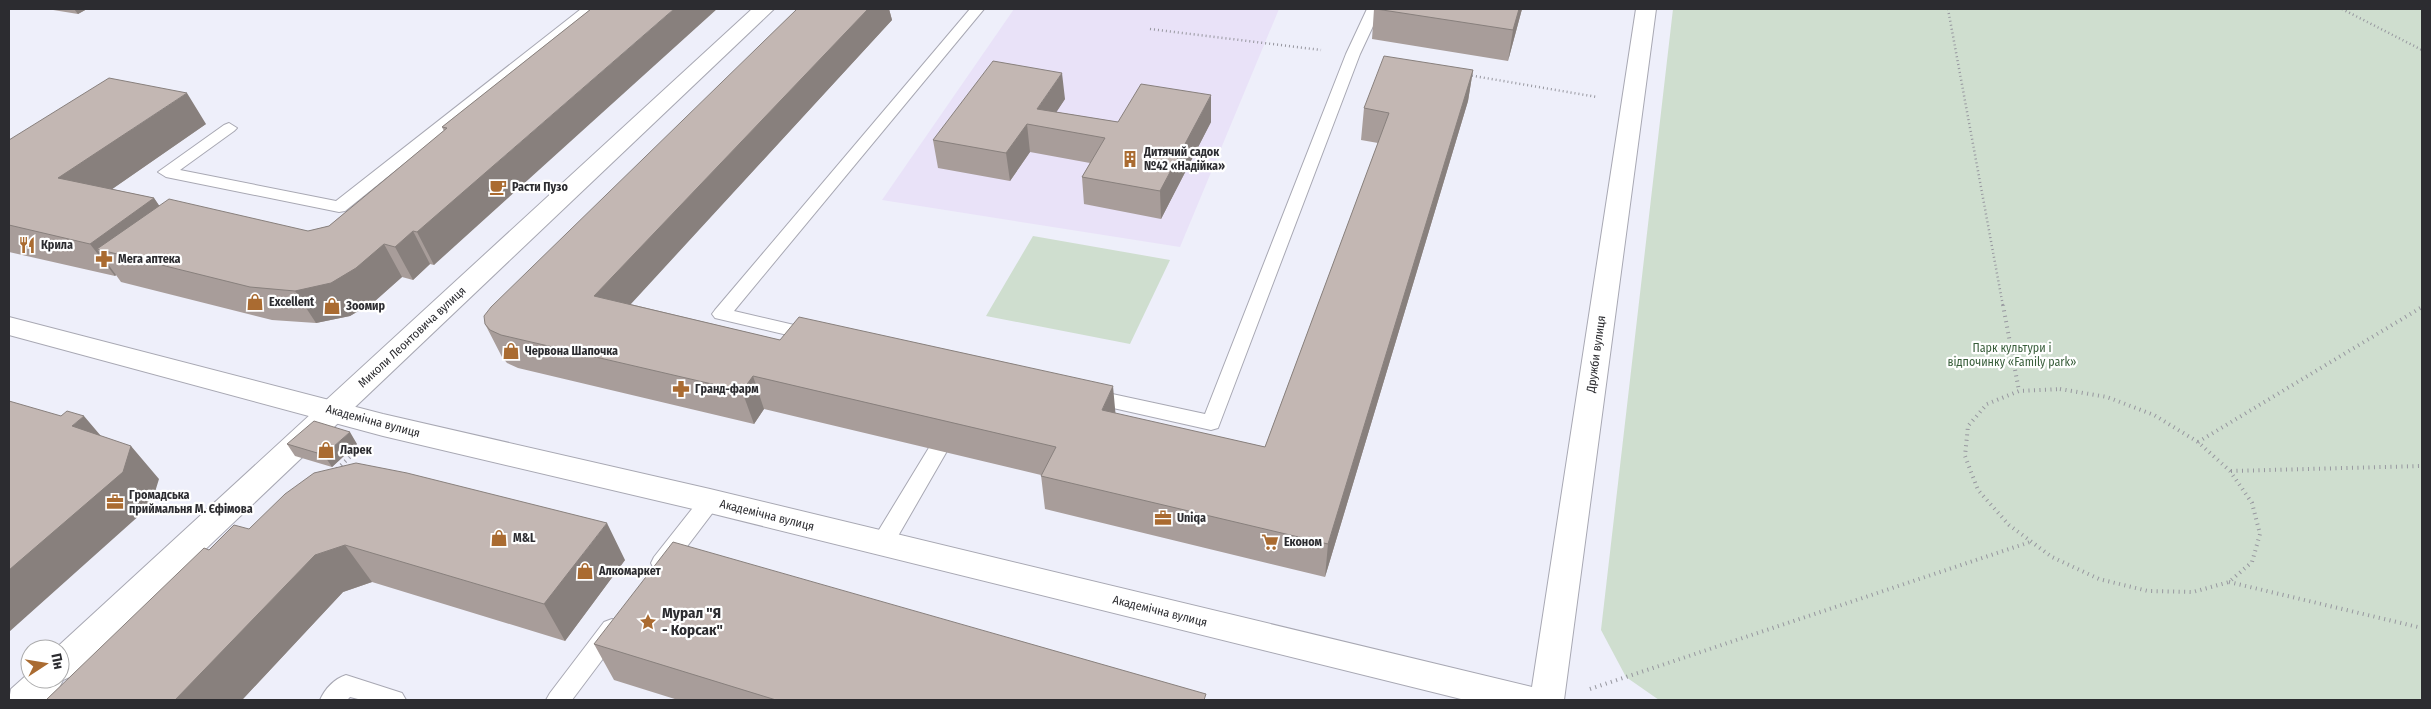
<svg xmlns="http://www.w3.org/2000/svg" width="2431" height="709" viewBox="0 0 2431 709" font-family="'Fira Sans Condensed',sans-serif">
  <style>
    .education { fill: #e9e2f8 }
    .green { fill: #cfdecf }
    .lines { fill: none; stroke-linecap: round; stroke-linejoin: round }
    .service-casing { stroke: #a8a8b3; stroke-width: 2 }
    .minor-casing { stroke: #a8a8b3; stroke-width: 2 }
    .tertiary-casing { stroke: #a8a8b3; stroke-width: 2 }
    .path-far1 { stroke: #97979f; stroke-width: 2.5; stroke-dasharray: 1 3; stroke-linecap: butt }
    .path { stroke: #97979f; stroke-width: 4; stroke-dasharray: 1 4.5; stroke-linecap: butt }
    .service { fill: #fff; fill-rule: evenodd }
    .minor { fill: #fff; fill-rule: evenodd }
    .tertiary { fill: #fff; fill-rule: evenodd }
    .wall { fill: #a89d9a }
    .shaded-wall { fill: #88807d }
    .building { fill: #c3b7b3; stroke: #88807d }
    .labels { text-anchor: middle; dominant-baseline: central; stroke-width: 4.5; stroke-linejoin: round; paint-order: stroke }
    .poi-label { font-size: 12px; font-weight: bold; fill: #2c2c30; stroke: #fff; text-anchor: start }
    .street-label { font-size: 12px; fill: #2c2c30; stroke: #fff }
    .park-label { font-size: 12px; fill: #395e3b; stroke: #fff }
    .near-poi-label { font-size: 15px; font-weight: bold; fill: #2c2c30; stroke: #fff; text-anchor: start }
  </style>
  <rect width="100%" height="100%" fill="#eeeffa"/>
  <path class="education" d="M 1014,9 L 1279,9 L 1180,247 L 882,200 Z"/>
  <path class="green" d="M 1673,9 L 2422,9 L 2422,700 L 1659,700 L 1626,677 L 1601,630 Z
    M 1033,236 L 1170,260 L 1130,344 L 986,316 Z"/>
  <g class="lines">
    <g class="service-casing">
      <path id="service" d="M 581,9 L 596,9 L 345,211 L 339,212 L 166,177 L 158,172 L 224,125 L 229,123 L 237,128 L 234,131 L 180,170 L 336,201 Z
        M 970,9 L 984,9 L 734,311 L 820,331 L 822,335 L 820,339 L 813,341 L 715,318 L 712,314 L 715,310 Z
        M 1367,9 L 1381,9 L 1360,54 L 1218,428 L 1211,430 L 1082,401 L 1079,396 L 1082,391 L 1089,389 L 1205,414 L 1346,54 Z
        M 937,443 L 944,446 L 947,451 L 890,550 L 882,553 L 874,550 L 871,544 L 874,538 L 930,446 Z
        M 710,493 L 717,495 L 720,501 L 717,507 L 670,569 L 662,572 L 654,569 L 651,563 L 654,557 L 703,495 Z
        M 612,619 L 620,622 L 623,629 L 620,636 L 572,700 L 546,700 L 550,693 L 604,622 Z
        M 346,675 L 402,693 L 406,700 L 362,700 L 350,697 L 347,700 L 320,700 C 325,689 334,679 346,675 Z"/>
    </g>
    <g class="minor-casing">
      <path id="minor" d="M 752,9 L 774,9 L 72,676 L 63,680 L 58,690 L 47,700 L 9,700 L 11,689 L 30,672 L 30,679 L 60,679 L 60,649 L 55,649 Z"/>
    </g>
    <g class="tertiary-casing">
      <path id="tertiary" d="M 1636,9 L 1656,9 L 1564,700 L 1465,700 L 710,513 L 383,436 L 9,335 L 9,317 L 383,414 L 710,489 L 1532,687 Z"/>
    </g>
    <path class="path-far1" d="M 1948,9 L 2003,306
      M 2342,9 L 2422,50
      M 1150,29 L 1321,50
      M 1468,75 L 1597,97"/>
    <path class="path" d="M 2003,305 L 2019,391
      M 2060,389 L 2107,397 L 2154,415 L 2198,442 L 2230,471 L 2252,503 L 2260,534 L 2252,562 L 2229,582 L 2193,592 L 2148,591 L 2099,579 L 2052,557 L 2009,525 L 1978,490 L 1965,456 L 1968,426 L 1987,404 L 2019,391 Z
      M 2198,442 L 2422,307
      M 337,469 L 354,453
      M 2231,471 L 2422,466
      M 2229,582 L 2422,628
      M 1590,689 L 2030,542"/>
    <use href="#service" class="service"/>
    <use href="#minor" class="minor"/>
    <use href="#tertiary" class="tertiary"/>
  </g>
  <path class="wall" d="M 47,9 L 87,9 L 78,14 Z
    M 591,9 L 434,265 L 430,264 L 413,280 L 402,277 L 375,301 L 350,316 L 316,323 L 272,320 L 121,282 L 116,275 L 115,276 L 9,252 L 9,140 L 206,124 L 112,189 L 154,198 L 159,206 L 308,231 L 329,226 L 444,131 L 442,127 Z
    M 797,9 L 889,9 L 892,20 L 630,304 L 780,340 L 1265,447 L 1378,143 L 1361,140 L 1364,108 L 1473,70 L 1468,101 L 1325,577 L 1045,509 L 1041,475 L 764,409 L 754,424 L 518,368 L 507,363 L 502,357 L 485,324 Z
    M 1374,9 L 1522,9 L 1508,61 L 1372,39 Z
    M 1065,99 L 1056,112 L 1118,122 L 1211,122 L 1161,219 L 1084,204 L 1082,177 L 1090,163 L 1030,152 L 1010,181 L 938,168 L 933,140 Z
    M 287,444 L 357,444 L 332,467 L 295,456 Z
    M 249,529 L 625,560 L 565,641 L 372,582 L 343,592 L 242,700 L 46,700 L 209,550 Z
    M 594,644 L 1206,700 L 678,700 L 614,680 Z"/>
  <path class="shaded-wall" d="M 74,9 L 87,9 L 78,14 Z
    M 674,9 L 717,9 L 434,265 L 417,232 Z
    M 868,9 L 889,9 L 892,20 L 608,329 L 594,296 Z
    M 1519,9 L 1522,9 L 1508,61 L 1513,30 Z
    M 1473,70 L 1468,101 L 1325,577 L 1328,544 Z
    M 1062,73 L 1065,99 L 1046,128 L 1037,109 Z
    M 187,93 L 206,124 L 82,210 L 58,178 Z
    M 1211,95 L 1211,122 L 1161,219 L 1160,191 Z
    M 1027,124 L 1030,152 L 1010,181 L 1006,153 Z
    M 154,198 L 176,230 L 97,249 L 116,275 L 115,276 L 90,244 Z
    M 413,231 L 430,264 L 413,280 L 395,247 Z
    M 384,244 L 402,277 L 375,301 L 350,316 L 316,323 L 295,291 Z
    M 753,376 L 764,409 L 754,424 L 742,391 Z
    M 1113,386 L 1116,419 L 1102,410 Z
    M 84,416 L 112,449 L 72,426 Z
    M 350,432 L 357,444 L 332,467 L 324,455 Z
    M 131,446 L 159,479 L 151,505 L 9,632 L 9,570 Z
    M 607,523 L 625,560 L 565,641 L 544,604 Z
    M 345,545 L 372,582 L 343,592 L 242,700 L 175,700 L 315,555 Z"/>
  <path class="building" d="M 591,9 L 674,9 L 417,232 L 413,231 L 395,247 L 384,244 L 356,268 L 331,283 L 295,291 L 250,287 L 97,249 L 169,199 L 308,231 L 329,226 L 447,128 L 442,127 Z
    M 797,9 L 868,9 L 594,296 L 780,340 L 799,317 L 1113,386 L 1102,410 L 1265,447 L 1389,113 L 1364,108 L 1384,56 L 1473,70 L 1328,544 L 1041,476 L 1056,447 L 753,376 L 742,391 L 501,335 L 490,330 L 485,324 L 484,316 L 491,307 Z
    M 1376,9 L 1519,9 L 1513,30 Z
    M 993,61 L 1062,73 L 1037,109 L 1118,122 L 1141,84 L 1211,95 L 1160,191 L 1082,177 L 1105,138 L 1027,124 L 1006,153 L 933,140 Z
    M 109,78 L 187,93 L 58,178 L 154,198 L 90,244 L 9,225 L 9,140 Z
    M 9,401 L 61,416 L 67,411 L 84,416 L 72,426 L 131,446 L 123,472 L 9,570 Z
    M 314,421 L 350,432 L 324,455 L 287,444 Z
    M 356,463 L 407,473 L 607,523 L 544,604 L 345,545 L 315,555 L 175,700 L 46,700 L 204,548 L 209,550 L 234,525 L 249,529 L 285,494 L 314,473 Z
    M 673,542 L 1206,694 L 1204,700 L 776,700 L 594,644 Z"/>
  <defs>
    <g id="building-bare" transform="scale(1.35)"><path d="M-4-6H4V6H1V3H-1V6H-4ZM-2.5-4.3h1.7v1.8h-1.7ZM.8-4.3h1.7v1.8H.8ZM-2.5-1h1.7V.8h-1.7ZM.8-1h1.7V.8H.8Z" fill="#aa6b31" stroke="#fff" stroke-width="2.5" paint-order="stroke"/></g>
    <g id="cafe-bare" transform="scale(1.35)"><path d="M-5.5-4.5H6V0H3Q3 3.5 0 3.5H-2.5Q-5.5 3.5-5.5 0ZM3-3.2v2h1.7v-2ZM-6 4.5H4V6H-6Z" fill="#aa6b31" stroke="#fff" stroke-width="2.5" paint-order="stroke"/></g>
    <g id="restaurant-bare" transform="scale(1.35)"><path d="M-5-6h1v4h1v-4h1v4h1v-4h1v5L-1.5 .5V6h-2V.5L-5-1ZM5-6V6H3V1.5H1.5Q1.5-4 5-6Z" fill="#aa6b31" stroke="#fff" stroke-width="2.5" paint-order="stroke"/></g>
    <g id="pharmacy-bare" transform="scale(1.35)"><path d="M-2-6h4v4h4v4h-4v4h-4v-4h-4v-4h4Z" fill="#aa6b31" stroke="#fff" stroke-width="2.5" paint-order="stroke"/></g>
    <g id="shop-bare" transform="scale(1.35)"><path d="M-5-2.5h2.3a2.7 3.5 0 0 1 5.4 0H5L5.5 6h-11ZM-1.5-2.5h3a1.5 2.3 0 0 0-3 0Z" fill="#aa6b31" stroke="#fff" stroke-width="2.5" paint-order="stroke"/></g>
    <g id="office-bare" transform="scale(1.35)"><path d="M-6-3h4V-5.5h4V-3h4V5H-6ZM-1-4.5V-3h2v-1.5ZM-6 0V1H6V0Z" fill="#aa6b31" stroke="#fff" stroke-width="2.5" paint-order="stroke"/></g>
    <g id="supermarket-bare" transform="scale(1.35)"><path d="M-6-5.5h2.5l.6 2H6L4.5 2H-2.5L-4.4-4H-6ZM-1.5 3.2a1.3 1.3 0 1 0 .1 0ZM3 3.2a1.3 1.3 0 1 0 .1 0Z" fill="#aa6b31" stroke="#fff" stroke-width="2.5" paint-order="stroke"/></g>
    <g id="sight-bare" transform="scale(1.35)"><path d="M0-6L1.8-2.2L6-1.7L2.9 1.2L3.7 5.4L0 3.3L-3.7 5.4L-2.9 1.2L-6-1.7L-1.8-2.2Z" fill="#aa6b31" stroke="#fff" stroke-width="2.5" paint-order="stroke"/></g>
  </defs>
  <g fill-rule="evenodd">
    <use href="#building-bare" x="1130" y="159"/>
    <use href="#cafe-bare" x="498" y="187"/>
    <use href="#restaurant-bare" x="27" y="245"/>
    <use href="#pharmacy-bare" x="104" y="259"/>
    <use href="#shop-bare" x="255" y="302"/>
    <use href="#shop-bare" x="332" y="306"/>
    <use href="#shop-bare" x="511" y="351"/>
    <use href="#pharmacy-bare" x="681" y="389"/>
    <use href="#shop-bare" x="326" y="450"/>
    <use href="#office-bare" x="115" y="502"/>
    <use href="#office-bare" x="1163" y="518"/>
    <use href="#shop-bare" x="499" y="538"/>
    <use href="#supermarket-bare" x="1270" y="542"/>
    <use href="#shop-bare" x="585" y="571"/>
    <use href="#sight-bare" x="648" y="622"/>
  </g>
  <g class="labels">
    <g class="poi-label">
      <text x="1144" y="152">Дитячий садок<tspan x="1144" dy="14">№42 «Надійка»</tspan></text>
      <text x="512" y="187">Расти Пузо</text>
      <text x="41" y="245">Крила</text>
      <text x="118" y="259">Мега аптека</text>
      <text x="269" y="302">Excellent</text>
      <text x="346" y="306">Зоомир</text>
      <text x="525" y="351">Червона Шапочка</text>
      <text x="695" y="389">Гранд-фарм</text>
      <text x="340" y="450">Ларек</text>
      <text x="129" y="495">Громадська<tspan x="129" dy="14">приймальня М. Єфімова</tspan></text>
      <text x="1177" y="518">Uniqa</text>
      <text x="513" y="538">M&amp;L</text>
      <text x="1284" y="542">Економ</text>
      <text x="599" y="571">Алкомаркет</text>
    </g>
    <g class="street-label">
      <text transform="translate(412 337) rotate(-43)">Миколи Леонтовича вулиця</text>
      <text transform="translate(1596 354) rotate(-82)">Дружби вулиця</text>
      <text transform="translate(373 421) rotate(15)">Академічна вулиця</text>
      <text transform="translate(767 515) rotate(14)">Академічна вулиця</text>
      <text transform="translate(1160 611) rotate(14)">Академічна вулиця</text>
    </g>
    <g class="park-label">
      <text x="2012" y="348">Парк культури і<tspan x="2012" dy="14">відпочинку «Family park»</tspan></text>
    </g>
    <g class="near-poi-label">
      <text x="662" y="613">Мурал "Я<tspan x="662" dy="17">- Корсак"</tspan></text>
    </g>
  </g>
  <rect width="2431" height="709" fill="none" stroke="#2c2c30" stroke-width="20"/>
  <g transform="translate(45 664) rotate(78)"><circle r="24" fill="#ffffff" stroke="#ababac"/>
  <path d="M0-4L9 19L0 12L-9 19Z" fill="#aa6b31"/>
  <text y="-8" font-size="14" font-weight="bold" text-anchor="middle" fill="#2c2c30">Пн</text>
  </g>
</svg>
